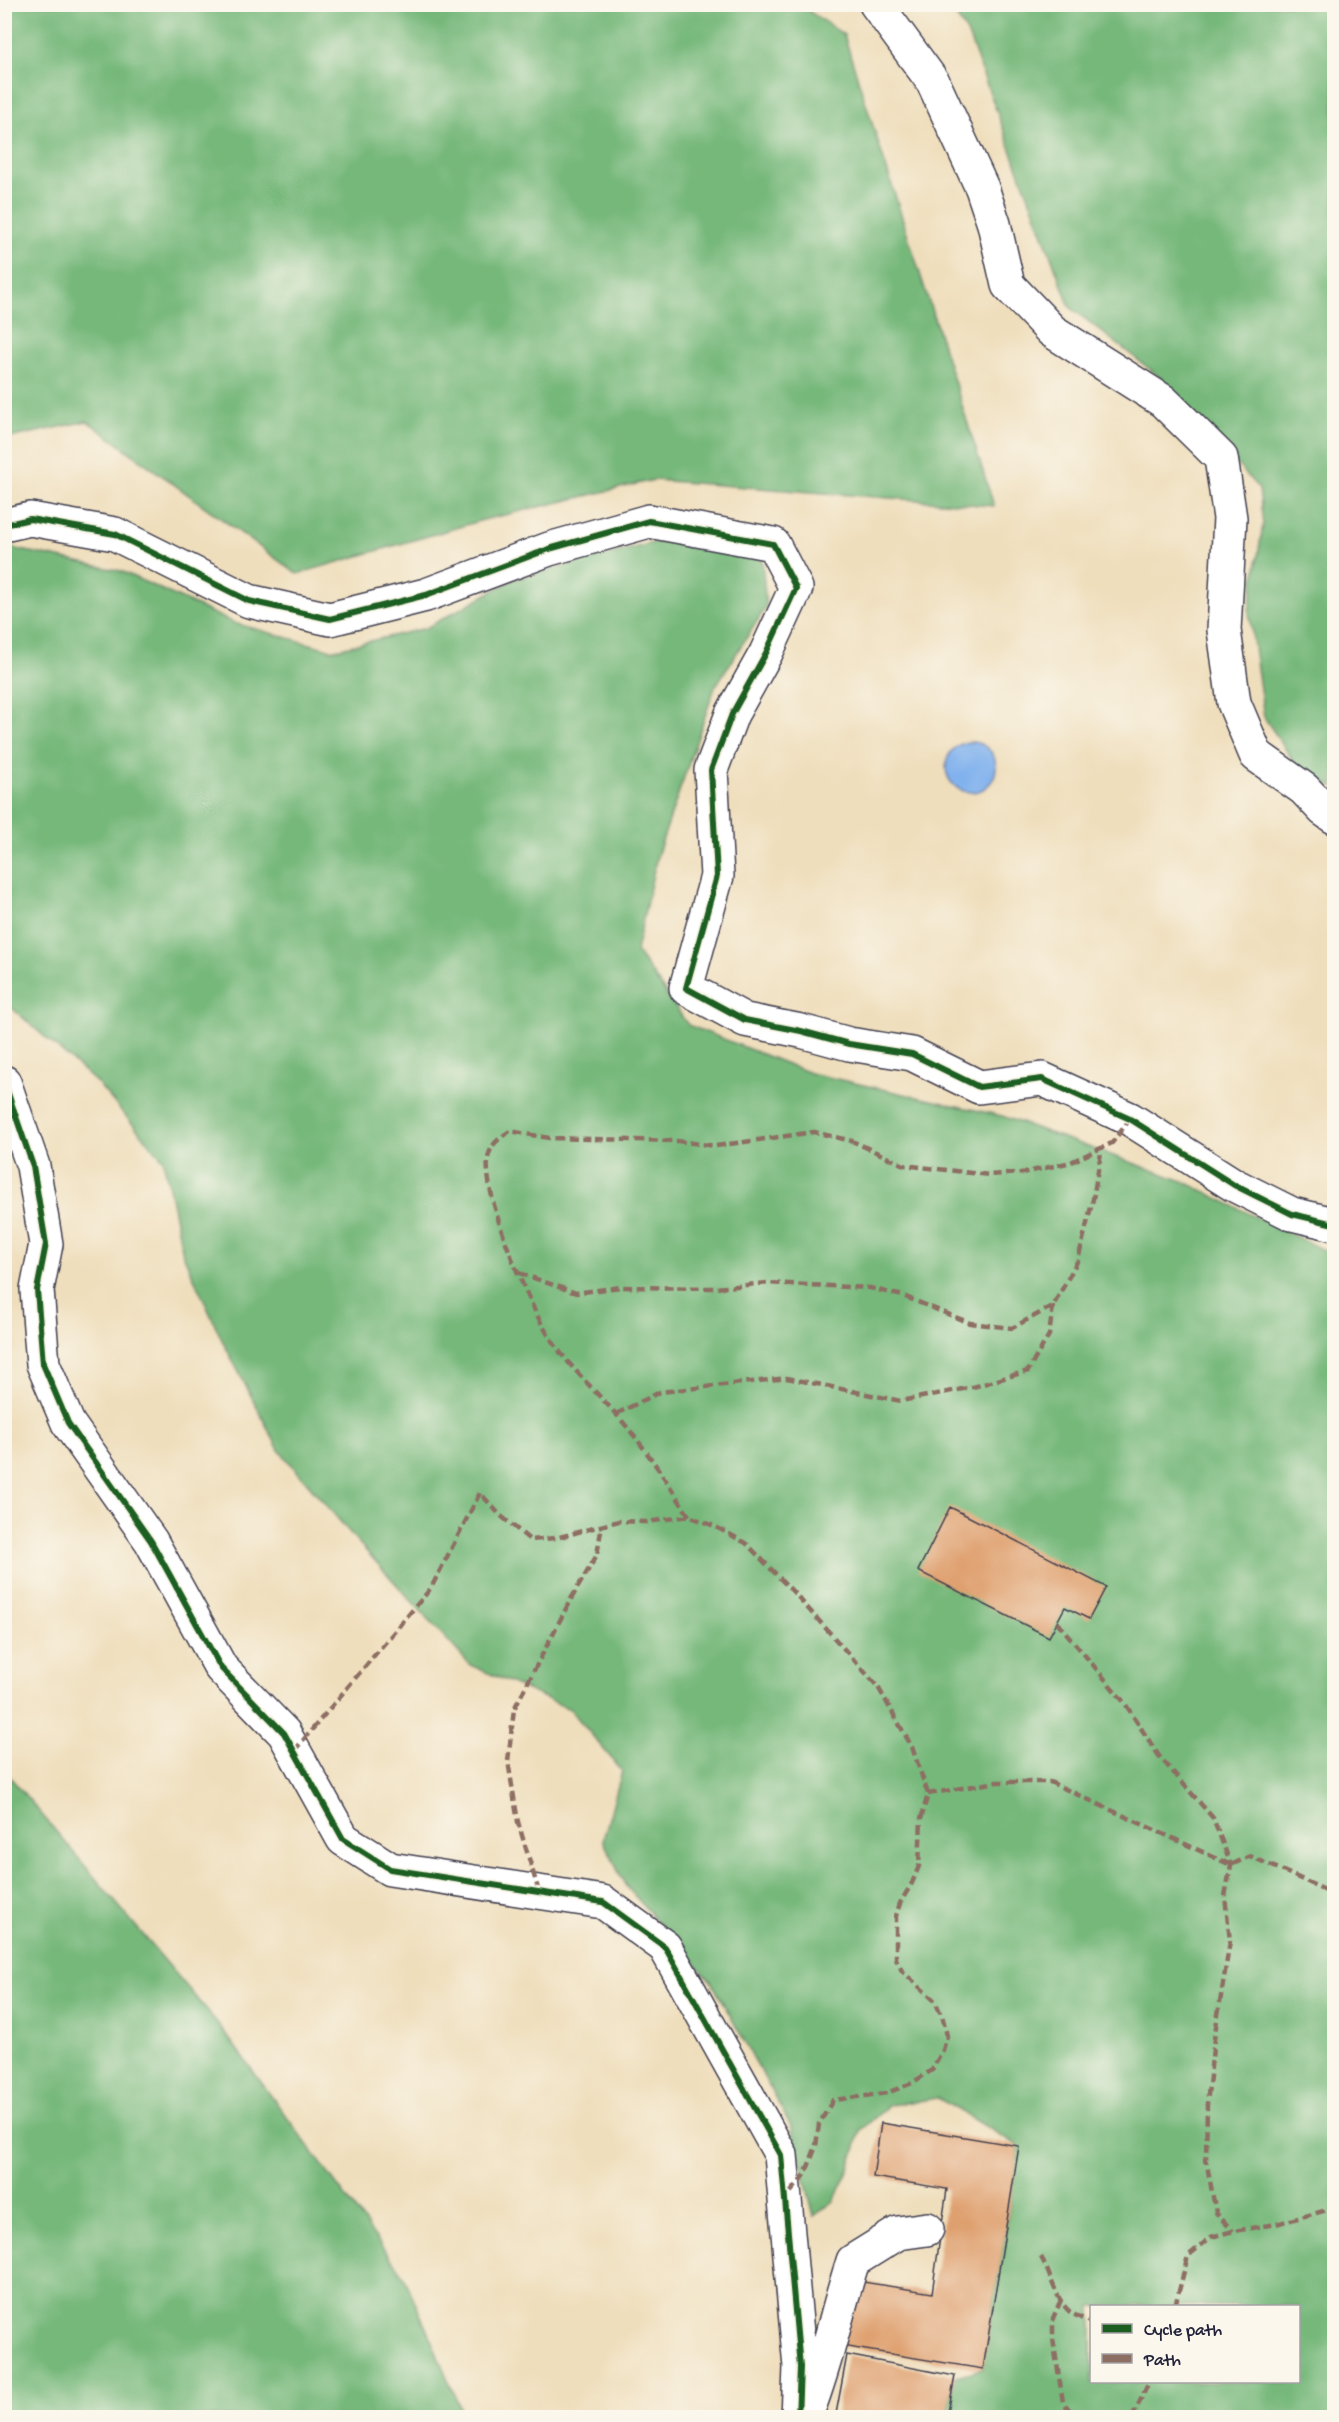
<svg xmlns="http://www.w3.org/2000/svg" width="1339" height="2422" viewBox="0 0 1339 2422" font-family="'Gochi Hand',sans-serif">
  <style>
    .forest { fill: #76b87a; stroke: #4c6d5a; stroke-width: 1.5; fill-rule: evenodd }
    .water { fill: #82b2ed; stroke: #526a94; stroke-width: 1.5 }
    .building { fill: #dfa06f }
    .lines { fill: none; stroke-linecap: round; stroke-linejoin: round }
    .minor-casing { stroke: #413e4e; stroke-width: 36 }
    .minor { stroke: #fff; stroke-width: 33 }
    .quiet { stroke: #8d6e63; stroke-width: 4.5; stroke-dasharray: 9 4.5; stroke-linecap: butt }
    .cycleway-casing { stroke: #fbf7ec; stroke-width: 10 }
    .cycleway { stroke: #1b5e20; stroke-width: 6 }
  </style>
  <rect width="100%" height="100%" fill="#fbf7ec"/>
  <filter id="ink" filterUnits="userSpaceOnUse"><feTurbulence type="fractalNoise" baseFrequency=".0167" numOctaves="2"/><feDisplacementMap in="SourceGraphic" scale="12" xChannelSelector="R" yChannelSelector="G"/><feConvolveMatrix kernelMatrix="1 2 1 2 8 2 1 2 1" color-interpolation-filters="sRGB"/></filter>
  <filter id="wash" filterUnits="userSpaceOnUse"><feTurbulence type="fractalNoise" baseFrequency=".008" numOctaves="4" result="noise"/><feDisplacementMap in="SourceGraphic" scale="24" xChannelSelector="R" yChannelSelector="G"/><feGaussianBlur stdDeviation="1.35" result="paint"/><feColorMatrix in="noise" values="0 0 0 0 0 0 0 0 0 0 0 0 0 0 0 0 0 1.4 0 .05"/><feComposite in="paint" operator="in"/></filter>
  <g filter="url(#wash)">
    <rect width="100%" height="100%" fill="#efdebc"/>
    <path class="forest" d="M 4,5 L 800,5 L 844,35 L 994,506 L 654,480 L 483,520 L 297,574 L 87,421 L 5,439 Z
      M 948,5 L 1334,5 L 1334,787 L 1296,765 L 1264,717 L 1249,612 L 1263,524 L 1259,489 L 1161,378 L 1070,307 L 967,32 Z
      M 703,541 L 740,546 L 762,560 L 766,607 L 715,687 L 657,856 L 636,951 L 688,1025 L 810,1073 L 1002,1116 L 1183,1181 L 1323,1250 L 1334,1252 L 1334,2417 L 947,2417 L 955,2376 L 983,2369 L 1019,2146 L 938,2098 L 889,2105 L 861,2130 L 850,2166 L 834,2201 L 814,2216 L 792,2128 L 711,1981 L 625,1885 L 603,1840 L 622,1771 L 570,1709 L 470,1665 L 357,1541 L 279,1450 L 222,1340 L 183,1254 L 163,1159 L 97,1083 L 5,1002 L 5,553 L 12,548 L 121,571 L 234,623 L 332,650 L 426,628 L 512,580 L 656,542 ZM 1092,2306 L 1298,2306 L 1298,2382 L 1092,2382 Z
      M 5,1771 L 219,2025 L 404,2276 L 464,2417 L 5,2417 Z"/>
    <path class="water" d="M946 767a25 25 0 1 1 50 0a25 25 0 1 1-50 0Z"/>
    <g id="blocks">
      <path class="building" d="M 950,1507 L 1106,1587 L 1089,1619 L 1065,1607 L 1049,1637 L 918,1571 Z
        M 881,2123 L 1019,2146 L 983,2369 L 841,2346 L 851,2280 L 932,2293 L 947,2189 L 873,2177 Z
        M 847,2355 L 955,2376 L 947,2418 L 857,2418 L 836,2414 Z"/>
    </g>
  </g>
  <g filter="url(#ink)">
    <use href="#blocks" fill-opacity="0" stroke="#413e4e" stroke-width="1.5"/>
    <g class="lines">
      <g class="minor-casing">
        <path id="minor" d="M 876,4 L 933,82 L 982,188 L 994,224 L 1008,285 L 1052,331 L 1163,401 L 1221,458 L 1230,518 L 1224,630 L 1234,703 L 1256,755 L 1304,789 L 1324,810 L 1334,817
          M 4,525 L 30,519 L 115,534 L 249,601 L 330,619 L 426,595 L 549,549 L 649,521 L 773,544 L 796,588 L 766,653 L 732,714 L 711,770 L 717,876 L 686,988 L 745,1020 L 801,1031 L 849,1044 L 912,1054 L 979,1087 L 1042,1079 L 1130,1119 L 1234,1185 L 1292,1214 L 1334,1224
          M 4,1082 L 33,1166 L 46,1244 L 37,1290 L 43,1364 L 68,1423 L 151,1541 L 221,1668 L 284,1733 L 343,1839 L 390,1869 L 603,1902 L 665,1947 L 781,2155 L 800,2367 L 798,2418
          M 808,2410 C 827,2362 837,2310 853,2261 L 898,2233 L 927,2229"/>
      </g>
      <use href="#minor" class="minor"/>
      <path class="quiet" d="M 519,1273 L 576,1293 L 620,1287 L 716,1288 L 767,1283 L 870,1288 L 903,1296 L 970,1323 L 1012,1328 L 1053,1306 L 1078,1260 L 1093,1199 L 1102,1147
        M 616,1414 L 660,1392 L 787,1378 L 901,1401 L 973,1387 L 1028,1371 L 1049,1335 L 1053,1306
        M 689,1516 C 666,1480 643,1444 615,1413 C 592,1387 565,1363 547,1333 C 527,1301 479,1189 489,1154 C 493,1142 500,1138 510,1131 L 549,1138 L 677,1141 L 716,1146 L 814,1132 L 852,1141 L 904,1165 L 989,1175 L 1023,1173 L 1071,1162 L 1112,1143 L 1130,1119
        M 1057,1622 L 1124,1702 L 1159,1756 L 1213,1818 L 1231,1865 L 1225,1896 L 1230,1941 L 1214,2039 L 1207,2104 L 1206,2160 L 1216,2213 L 1233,2231
        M 294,1751 L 431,1588 L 480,1493 L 500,1515 L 530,1540 L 556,1538 L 619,1521 L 647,1522 L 689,1516 L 714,1526 L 746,1543 L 796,1595 L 878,1687 L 912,1747 L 928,1794 L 921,1819 L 919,1866 L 912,1883 L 900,1903 L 896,1916 L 896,1959 L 902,1971 L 935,2001 L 943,2019 L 947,2036 L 943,2050 L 932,2070 L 912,2083 L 887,2093 L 833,2100 L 819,2124 L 816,2146 L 805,2175 L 785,2199
        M 928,1794 L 997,1782 L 1050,1782 L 1231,1865 L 1250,1856 L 1334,1894
        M 539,1892 L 518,1822 L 508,1761 L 514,1709 L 571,1599 L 597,1555 L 602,1525
        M 1041,2257 C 1051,2274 1055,2299 1070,2312 C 1076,2316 1085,2320 1092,2323
        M 1061,2300 L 1053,2318 L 1053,2339 L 1063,2402 L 1076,2418
        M 1175,2306 L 1188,2256 L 1211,2237 L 1233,2231 L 1276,2224 L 1327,2210 L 1334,2203
        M 1132,2418 L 1149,2382"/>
      <g class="cycleway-casing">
        <path id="cycleway" d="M 4,525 L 30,519 L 115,534 L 249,601 L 330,619 L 426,595 L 549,549 L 649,521 L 773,544 L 796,588 L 766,653 L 732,714 L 711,770 L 717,876 L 686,988 L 745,1020 L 801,1031 L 849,1044 L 912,1054 L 979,1087 L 1042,1079 L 1130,1119 L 1234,1185 L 1292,1214 L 1334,1224
          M 4,1082 L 33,1166 L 46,1244 L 37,1290 L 43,1364 L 68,1423 L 151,1541 L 221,1668 L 284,1733 L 343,1839 L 390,1869 L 603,1902 L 665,1947 L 781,2155 L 800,2367 L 798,2418"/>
      </g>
      <use href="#cycleway" class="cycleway"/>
    </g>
  </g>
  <rect width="1339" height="2422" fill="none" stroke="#fbf7ec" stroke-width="24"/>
  <rect x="1090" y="2305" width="210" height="78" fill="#fbf7ec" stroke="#a4a2a5" stroke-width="1.5"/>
  <rect x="1102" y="2324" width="30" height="9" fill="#1b5e20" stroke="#a4a2a5" stroke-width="1.5"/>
  <text x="1144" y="2335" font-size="18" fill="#22223b">Cycle path</text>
  <rect x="1102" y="2354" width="30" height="9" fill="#8d6e63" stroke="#a4a2a5" stroke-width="1.5"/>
  <text x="1144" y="2365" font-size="18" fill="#22223b">Path</text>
</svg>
